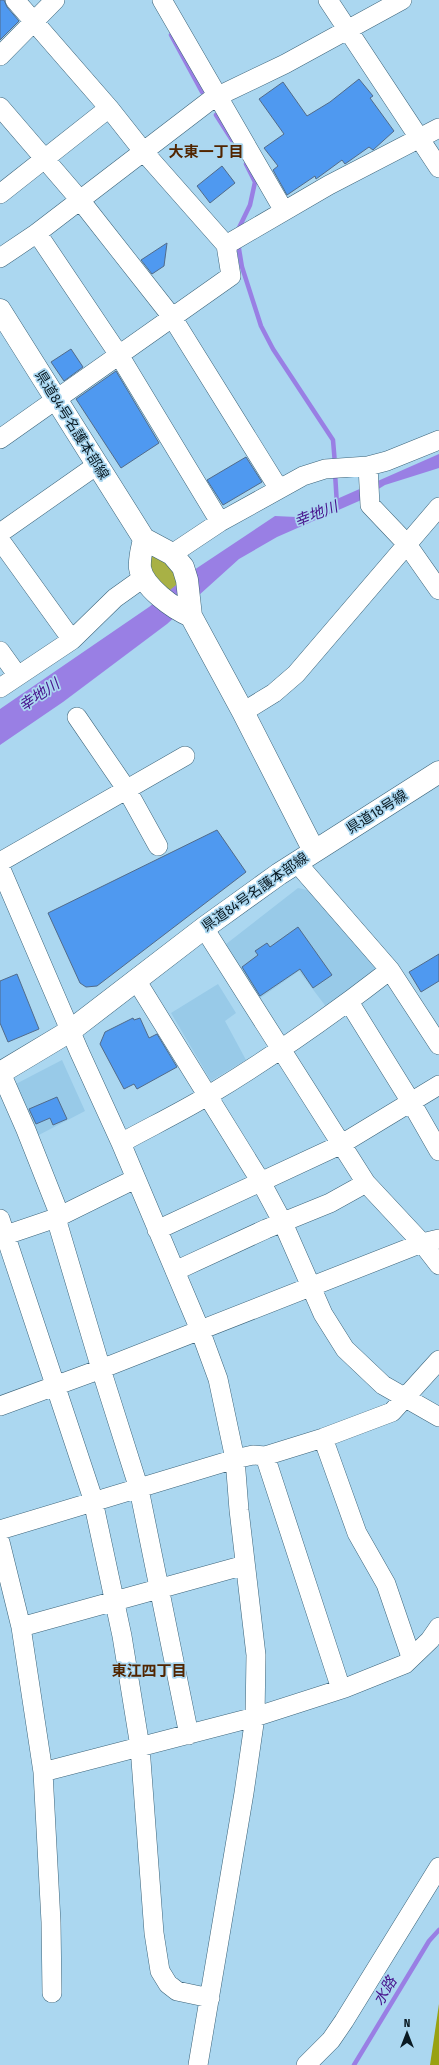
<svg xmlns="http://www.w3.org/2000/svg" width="439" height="2065" viewBox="0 0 439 2065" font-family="'Fira Sans Condensed','Noto Sans JP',sans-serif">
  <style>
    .built { fill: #98cae8 }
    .green { fill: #a8b145 }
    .forest { fill: #98a111 }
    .water { fill: #997fe4 }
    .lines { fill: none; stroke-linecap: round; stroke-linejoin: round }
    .stream { stroke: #997fe4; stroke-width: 4.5 }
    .building { fill: #4f99f0; stroke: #516b8a }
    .minor-casing { stroke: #3c647a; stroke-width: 20 }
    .major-casing { stroke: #3c647a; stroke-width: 23 }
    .minor { stroke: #fff; stroke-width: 19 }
    .major { stroke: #fff; stroke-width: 22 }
    .labels { text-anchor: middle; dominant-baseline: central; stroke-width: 3.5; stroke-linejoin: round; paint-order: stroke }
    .street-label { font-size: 14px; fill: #091a23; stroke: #abd7f0 }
    .neighbourhood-label { font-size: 15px; font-weight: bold; fill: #512500; stroke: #abd7f0 }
    .water-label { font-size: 15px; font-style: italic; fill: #46118c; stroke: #abd7f0 }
  </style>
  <rect width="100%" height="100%" fill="#abd7f0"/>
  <path class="built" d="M 298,888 L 311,891 L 379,972 L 327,1008 L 299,971 L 256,1001 L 221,948 Z
    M 218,984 L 236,1013 L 225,1021 L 246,1060 L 211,1081 L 171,1013 Z
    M 62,1060 L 85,1111 L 35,1137 L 10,1087 Z"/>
  <path class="green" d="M 150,553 L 178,569 L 177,598 L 149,579 Z"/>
  <path class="forest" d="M 439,2004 L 439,2065 L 430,2065 Z"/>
  <path class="water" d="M 439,454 L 439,468 L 385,485 L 359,501 L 277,537 L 239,559 L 167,624 L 63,702 L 0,745 L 0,709 L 149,607 L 197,568 L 275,516 L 296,517 Z"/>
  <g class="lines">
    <path class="stream" d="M 171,35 L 202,92
      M 216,115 L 232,140
      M 237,232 L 250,205 L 255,182 L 246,164
      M 238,243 L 242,267 L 261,326 L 273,349 L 333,440 L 335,464
      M 335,473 L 337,505
      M 354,2065 L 429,1941 L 439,1930"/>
  </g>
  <path class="building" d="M 0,0 L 4,0 L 7,7 L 19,21 L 0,40 Z
    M 359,79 L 373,96 L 370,98 L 394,131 L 373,150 L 369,147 L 345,164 L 342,160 L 316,179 L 315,176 L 287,195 L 273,170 L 278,166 L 264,148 L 284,134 L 259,99 L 283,82 L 307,116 L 330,102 Z
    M 222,166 L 235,183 L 210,203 L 197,186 Z
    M 167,243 L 164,266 L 152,274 L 141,260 Z
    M 71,349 L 83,367 L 64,381 L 51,362 Z
    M 116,371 L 159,443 L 121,468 L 76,399 Z
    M 246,457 L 262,482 L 223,505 L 207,480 Z
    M 217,830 L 246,872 L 97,986 L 86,987 L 80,983 L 48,913 Z
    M 298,927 L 332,975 L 313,988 L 300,969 L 260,996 L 242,967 L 258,955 L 255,951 L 267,943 L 270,947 Z
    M 439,954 L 439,981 L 421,992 L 409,972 Z
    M 17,974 L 39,1029 L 8,1042 L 0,1023 L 0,981 Z
    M 133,1018 L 134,1020 L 140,1018 L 149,1038 L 157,1034 L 177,1067 L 137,1089 L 134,1084 L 124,1089 L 100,1044 L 105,1032 Z
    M 57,1097 L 67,1119 L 53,1125 L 50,1118 L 36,1124 L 29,1109 Z"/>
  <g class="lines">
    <g class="minor-casing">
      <path id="minor" d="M 162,0 L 284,211
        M 328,0 L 439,168
        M 0,56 L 55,0
        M 0,107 L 80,200 L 172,317 L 279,489
        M 0,194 L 109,108
        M 37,233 L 119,355 L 220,522
        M 226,245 L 329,185 L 439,128
        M 0,258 L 37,233 L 212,99 L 285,64 L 402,0
        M 0,439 L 231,276 L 226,245 L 143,151 L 109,108 L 15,0
        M 368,466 L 370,505 L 406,543 L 439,590
        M 0,533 L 97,465
        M 0,540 L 72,640
        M 172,554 L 220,522 L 303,476 L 325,469 L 368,466 L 387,461 L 439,440
        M 0,651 L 18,676
        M 0,688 L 72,640 L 115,598 L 143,578
        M 243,712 L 274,693 L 296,674 L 439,507
        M 77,717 L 127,790 L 158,846
        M 0,862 L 185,756
        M 297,863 L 390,970 L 439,1045
        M 0,867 L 79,1051 L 121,1143 L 200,1330 L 218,1379 L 235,1459 L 239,1510 L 256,1655 L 255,1717 L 244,1793 L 198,2065
        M 204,928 L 366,1183 L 422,1243 L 439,1265
        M 136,980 L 261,1182 L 283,1223 L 323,1314 L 345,1349 L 383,1385 L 439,1417
        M 349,1002 L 411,1102 L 439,1151
        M 1,1073 L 26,1130 L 60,1216
        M 121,1143 C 150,1127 181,1112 209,1095 C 272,1057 332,1015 390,970
        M 56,1218 L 101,1369 L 139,1489 L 189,1735
        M 0,1219 L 92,1496 L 122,1636 L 140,1747 L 154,1933 L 160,1971 L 168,1984 L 177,1991 L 210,1998
        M 157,1230 L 340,1145 L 439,1085
        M 0,1237 L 56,1218 L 135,1179
        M 175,1271 L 266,1229 L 330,1203 L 366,1183
        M 0,1406 L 101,1369 L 422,1243 L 439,1239
        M 323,1438 L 357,1533 L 386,1584 L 411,1657
        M 265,1456 L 341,1689
        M 0,1530 L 235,1459 L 253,1455 L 265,1456 L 323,1438 L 392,1412 L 439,1360
        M 0,1542 L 21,1627 L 43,1772 L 51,1922 L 52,1993
        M 21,1627 L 245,1565
        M 43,1772 L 255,1717 L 345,1688 L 405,1664 L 430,1640 L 439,1627
        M 306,2065 L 331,2040 L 344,2021 L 439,1867"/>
    </g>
    <g class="major-casing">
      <path id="major" d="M 0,310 L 144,539 L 172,554 L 183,567 L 187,580 L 191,616 L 243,712 L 314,851
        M 144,539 C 142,549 139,558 140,568 C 143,587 174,609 191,616
        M 0,1073 L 70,1031 L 204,928 L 279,874 L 439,772"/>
    </g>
    <use href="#minor" class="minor"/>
    <use href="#major" class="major"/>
  </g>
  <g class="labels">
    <g class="street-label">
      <text transform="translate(72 425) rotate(58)">県道84号名護本部線</text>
      <text transform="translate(377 812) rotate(-32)">県道18号線</text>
      <text transform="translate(255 892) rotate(-35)">県道84号名護本部線</text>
    </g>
    <g class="neighbourhood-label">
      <text x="206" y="152">大東一丁目</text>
      <text x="149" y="1671">東江四丁目</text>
    </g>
    <g class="water-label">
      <text transform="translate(316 514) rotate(-21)">幸地川</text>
      <text transform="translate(39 695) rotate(-34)">幸地川</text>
      <text transform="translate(385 1991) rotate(-59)">水路</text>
    </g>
  </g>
  <g transform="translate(407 2033)" stroke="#abd7f0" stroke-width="3" paint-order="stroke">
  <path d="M0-3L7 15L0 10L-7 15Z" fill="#091a23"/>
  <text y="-6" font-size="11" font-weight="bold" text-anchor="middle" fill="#091a23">N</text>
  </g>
</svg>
